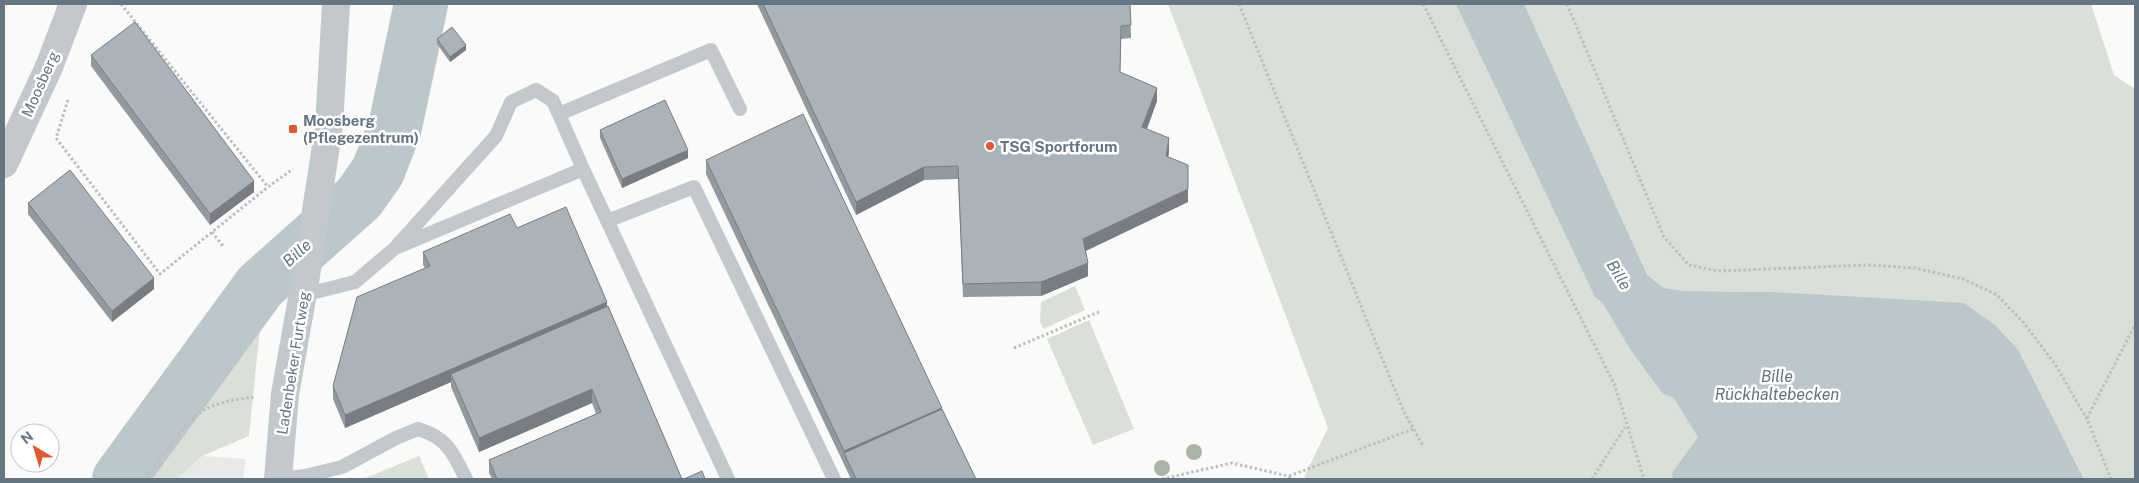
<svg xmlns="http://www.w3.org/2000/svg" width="2139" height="483" viewBox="0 0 2139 483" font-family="'Public Sans',sans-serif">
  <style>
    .built { fill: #e8e9e9 }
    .green { fill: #dadfd7 }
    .water { fill: #bbc7cb }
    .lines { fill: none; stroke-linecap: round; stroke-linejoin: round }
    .river { stroke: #bbc7cb; stroke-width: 54 }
    .path { stroke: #bbbfc2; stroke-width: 3; stroke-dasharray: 2.5 2.5; stroke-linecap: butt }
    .service { stroke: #c3c8cc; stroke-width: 14 }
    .minor { stroke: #c3c8cc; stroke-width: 28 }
    .tertiary { stroke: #c3c8cc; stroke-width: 28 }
    .tree { fill: #aab4a7 }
    .wall { fill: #929a9f }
    .shaded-wall { fill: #777d82 }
    .building { fill: #aab3b9; stroke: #777d82 }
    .poi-dot { fill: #e4572e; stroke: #fff; stroke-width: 2 }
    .labels { text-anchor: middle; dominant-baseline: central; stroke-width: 5; stroke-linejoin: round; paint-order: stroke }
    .street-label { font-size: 15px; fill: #657683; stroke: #fff }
    .poi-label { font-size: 15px; font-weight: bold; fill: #657683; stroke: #fff; text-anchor: start }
    .water-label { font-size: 16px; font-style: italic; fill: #60757c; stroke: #fff }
  </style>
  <rect width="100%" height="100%" fill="#fafaf8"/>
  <path class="built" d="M 202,456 L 246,459 L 243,479 L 177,479 Z"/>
  <path class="green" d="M 1168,4 L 2091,4 L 2114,75 L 2135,89 L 2135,479 L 2084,479 L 2069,449 L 1866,298 L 1772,292 L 1686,291 L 1664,288 L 1647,275 L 1673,397 L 1699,437 L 1673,473 L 1673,479 L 1308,479 L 1304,477 L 1328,428 Z
    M 1075,286 L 1085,310 L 1043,329 L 1040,322 L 1041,302 Z
    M 264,289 L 249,436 L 202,456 L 177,479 L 94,479 Z
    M 1089,320 L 1134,429 L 1093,445 L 1047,339 Z
    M 419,456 L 429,479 L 363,479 Z"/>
  <path class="water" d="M 1456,4 L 1524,4 L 1647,275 L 1664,288 L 1686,291 L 1772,292 L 1964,303 L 1995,325 L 2018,350 L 2084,479 L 1673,479 L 1672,473 L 1698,437 L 1673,397 L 1663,394 L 1630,349 L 1602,302 L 1595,297 Z"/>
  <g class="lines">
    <path class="river" d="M 119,479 L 260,286 L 359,198 L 378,171 L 395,127 L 421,4"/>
    <path class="path" d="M 121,4 L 268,187 L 293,169
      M 1239,4 L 1403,410 L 1423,446
      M 1423,4 L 1615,386 L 1644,479
      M 1567,4 L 1664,237 L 1689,265 L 1718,271 L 1868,265 L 1915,268 L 1963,279 L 1997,295 L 2023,322 L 2055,364 L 2087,419 L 2111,479
      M 68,100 L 56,138 L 160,274 L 268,187
      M 212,232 L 223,246
      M 1014,348 L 1101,311
      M 2087,418 L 2135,325
      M 1289,476 L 1413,429
      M 145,479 C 158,462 188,418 206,409 C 221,401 239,399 255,397
      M 1162,479 L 1232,463 L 1288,476 L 1294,479
      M 1592,479 L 1625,427"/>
    <path class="service" d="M 559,114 L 711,50 L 740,109
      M 583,169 L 728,479
      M 607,221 L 694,187 L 834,479
      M 303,295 L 355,282 L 395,248 L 583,169 L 553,101 L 536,90 L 511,102 L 496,136 L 395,248
      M 281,479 L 305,476 L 342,467 L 396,438 L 418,429 C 448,438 453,453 466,479"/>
    <path class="minor" d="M 4,164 L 49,67 L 73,4"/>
    <path class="tertiary" d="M 278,479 L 285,394 L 306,276 L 329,126 L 336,4"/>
  </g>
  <g class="tree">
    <circle cx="1194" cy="452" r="8"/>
    <circle cx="1162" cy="468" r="8"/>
  </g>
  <path class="wall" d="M 757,4 L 1130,4 L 1131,38 L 1121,39 L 1120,72 L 1157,101 L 1147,129 L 1169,152 L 1168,157 L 1188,202 L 1086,251 L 1088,276 L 1041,296 L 963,297 L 958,179 L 924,180 L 856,215 Z
    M 437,39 L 466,50 L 450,62 L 437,44 Z
    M 91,55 L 254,192 L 210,225 L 91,66 Z
    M 600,130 L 688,158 L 622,188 L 600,138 Z
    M 706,160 L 942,409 L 976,479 L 851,479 L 706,174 Z
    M 28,203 L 154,289 L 112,322 L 28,214 Z
    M 517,228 L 607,307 L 682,479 L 492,479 L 489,473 L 489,460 L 596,414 L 592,403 L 479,452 L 451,387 L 451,382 L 345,428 L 333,399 L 333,386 L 425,268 L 423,265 L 423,252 Z"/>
  <path class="shaded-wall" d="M 466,45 L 466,50 L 450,62 L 450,57 Z
    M 1157,88 L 1157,101 L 1142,141 L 1142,127 Z
    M 1169,138 L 1169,152 L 1166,170 L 1166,156 Z
    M 688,150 L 688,158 L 622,188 L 622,179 Z
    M 924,167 L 924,180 L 856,215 L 856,202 Z
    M 254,181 L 254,192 L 210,225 L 210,214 Z
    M 1188,189 L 1188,202 L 1083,252 L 1083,239 Z
    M 1088,263 L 1088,276 L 1041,296 L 1041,282 Z
    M 154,278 L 154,289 L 112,322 L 112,311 Z
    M 607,302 L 607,315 L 451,374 L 451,382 L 345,428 L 345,415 Z
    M 592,389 L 592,403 L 479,452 L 479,438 Z
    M 942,408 L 942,421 L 844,453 L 844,451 Z"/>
  <path class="building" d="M 763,4 L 1130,4 L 1131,25 L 1121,26 L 1120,72 L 1157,88 L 1142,127 L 1169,138 L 1166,156 L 1188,165 L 1188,189 L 1083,239 L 1088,263 L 1041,282 L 963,284 L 958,166 L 924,167 L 856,202 Z
    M 135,22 L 254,181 L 210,214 L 91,55 Z
    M 452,27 L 466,45 L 450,57 L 437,39 Z
    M 665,100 L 688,150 L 622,179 L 600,130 Z
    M 803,114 L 942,408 L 844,451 L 706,160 Z
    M 70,170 L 154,278 L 112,311 L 28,203 Z
    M 566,207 L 607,302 L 345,415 L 333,386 L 357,297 L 430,266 L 423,252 L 510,214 L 517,228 Z
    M 608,306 L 682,479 L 497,479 L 489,460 L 601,412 L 592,389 L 479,438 L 451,374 Z
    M 942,409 L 976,479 L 856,479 L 844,453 Z
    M 702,471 L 705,479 L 684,479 Z"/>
  <g class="poi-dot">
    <rect x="288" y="124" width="10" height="10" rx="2.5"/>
    <circle cx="990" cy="146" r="5"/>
  </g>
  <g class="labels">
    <g class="street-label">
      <text transform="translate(40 84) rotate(-66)">Moosberg</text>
      <text transform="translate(293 363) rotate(-81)">Ladenbeker Furtweg</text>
    </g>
    <g class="poi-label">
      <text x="303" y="120">Moosberg<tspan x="303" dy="17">(Pflegezentrum)</tspan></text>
      <text x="1000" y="146">TSG Sportforum</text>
    </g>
    <g class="water-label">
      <text transform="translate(297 253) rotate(-42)">Bille</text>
      <text transform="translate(1619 275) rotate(59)">Bille</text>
      <text x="1777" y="376">Bille<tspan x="1777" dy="18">Rückhaltebecken</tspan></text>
    </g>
  </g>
  <rect width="2139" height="483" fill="none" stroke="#657683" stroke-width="10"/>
  <g transform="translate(35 448) rotate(322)"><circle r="24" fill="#ffffff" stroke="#c1c8cd"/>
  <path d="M0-4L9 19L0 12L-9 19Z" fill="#e4572e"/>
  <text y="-8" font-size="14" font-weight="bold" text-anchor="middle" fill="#657683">N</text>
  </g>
</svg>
